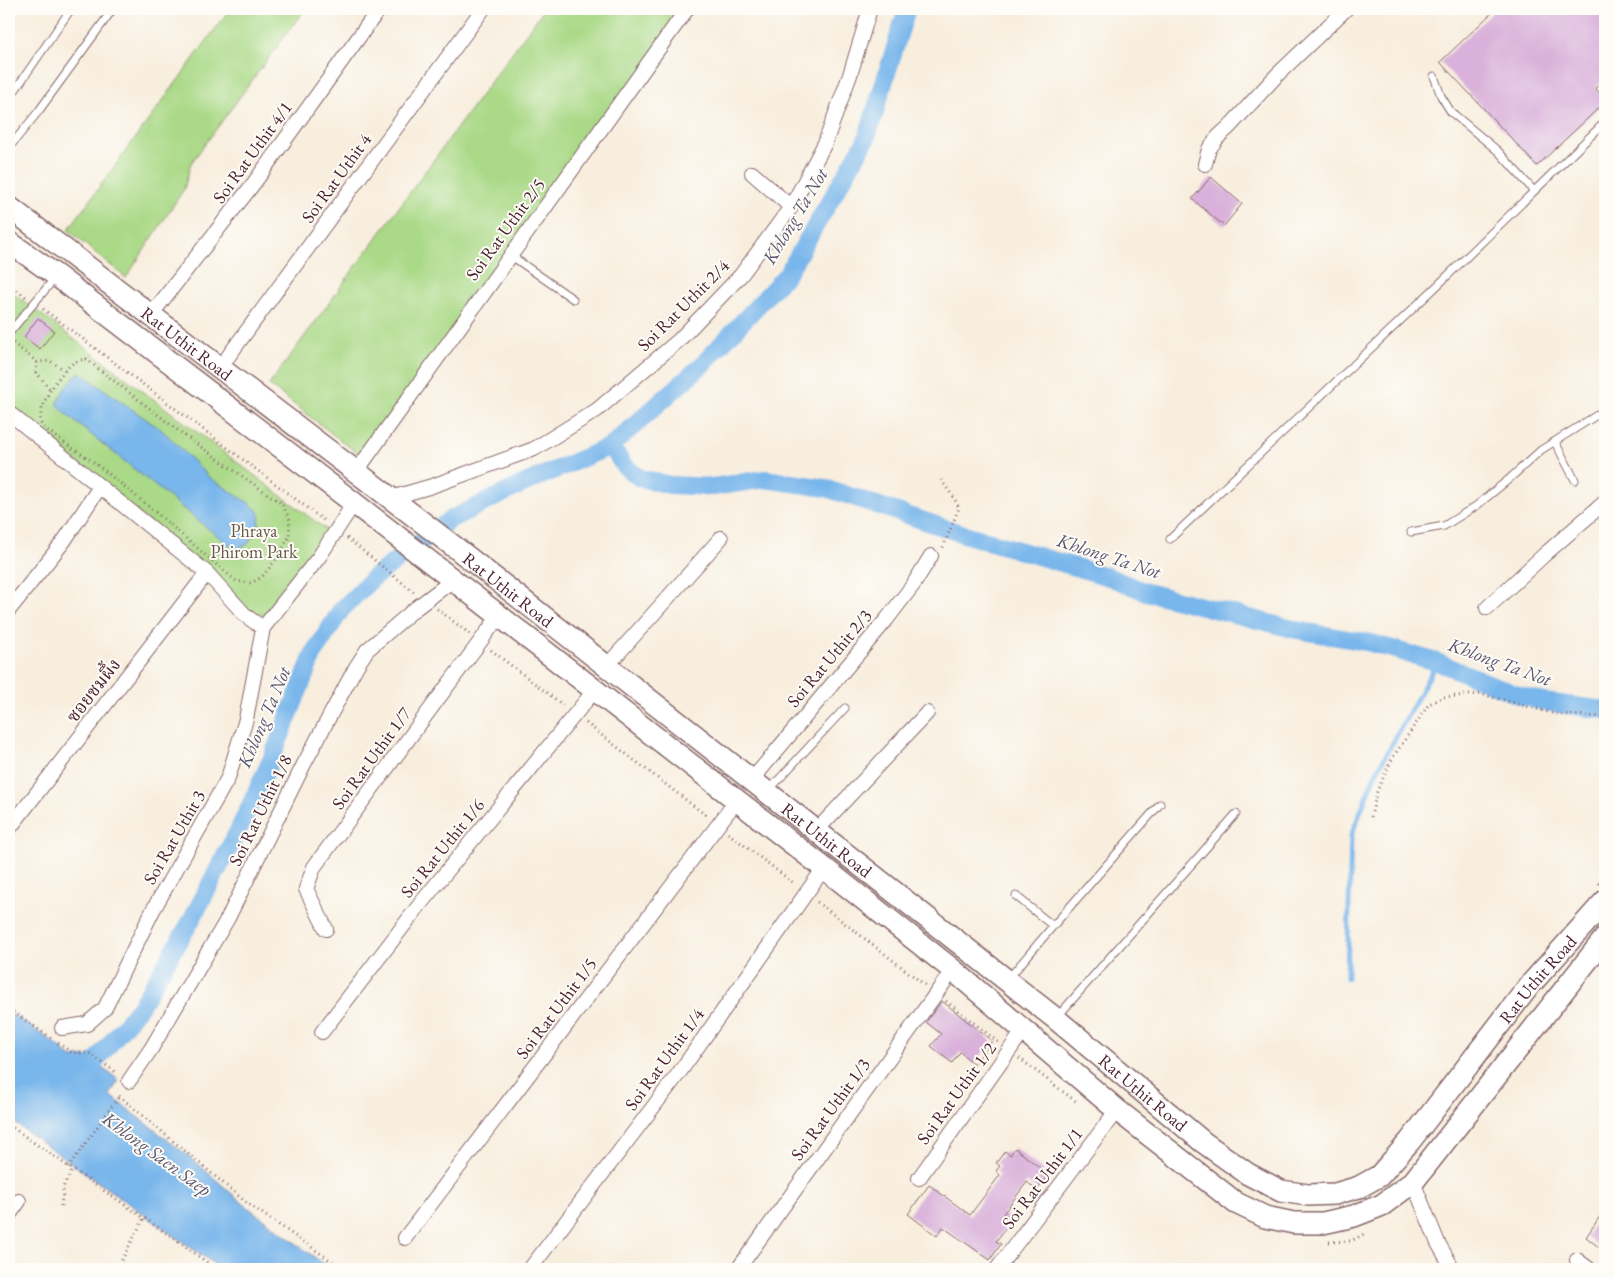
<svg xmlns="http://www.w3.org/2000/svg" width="1614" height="1278" viewBox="0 0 1614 1278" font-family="'EB Garamond','Noto Serif Thai',serif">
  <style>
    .green { fill: #aad987; stroke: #7a7c59 }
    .water { fill: #78b6eb; stroke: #616a8b }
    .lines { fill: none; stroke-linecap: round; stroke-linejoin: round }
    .stream { stroke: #78b6eb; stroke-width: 5 }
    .canal { stroke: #78b6eb; stroke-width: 18 }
    .building { fill: #d9b1da }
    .lane-casing { stroke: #87676a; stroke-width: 9 }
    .street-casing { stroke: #87676a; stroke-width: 16 }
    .primary-casing { stroke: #87676a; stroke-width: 24 }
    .path { stroke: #87676a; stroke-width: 3; stroke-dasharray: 1 4; stroke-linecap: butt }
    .lane { stroke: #fff; stroke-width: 7 }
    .street { stroke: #fff; stroke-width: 14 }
    .primary { stroke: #fff; stroke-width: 21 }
    .labels { text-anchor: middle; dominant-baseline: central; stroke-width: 4; stroke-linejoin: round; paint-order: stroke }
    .street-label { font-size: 18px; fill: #4a1f2b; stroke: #fdfcf7 }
    .park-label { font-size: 18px; fill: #675747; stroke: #fdfcf7 }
    .water-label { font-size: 19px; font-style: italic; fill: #5a546e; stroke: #fdfcf7 }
  </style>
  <rect width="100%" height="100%" fill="#fdfcf7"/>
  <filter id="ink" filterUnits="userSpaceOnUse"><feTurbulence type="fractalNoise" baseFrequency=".02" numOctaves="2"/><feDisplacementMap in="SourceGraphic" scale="10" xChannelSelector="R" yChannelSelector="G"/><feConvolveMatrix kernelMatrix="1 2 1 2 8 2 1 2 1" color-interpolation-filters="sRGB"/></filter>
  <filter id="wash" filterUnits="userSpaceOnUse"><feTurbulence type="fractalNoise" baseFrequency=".0096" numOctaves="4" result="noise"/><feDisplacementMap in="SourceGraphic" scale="20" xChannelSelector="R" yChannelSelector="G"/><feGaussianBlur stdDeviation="1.12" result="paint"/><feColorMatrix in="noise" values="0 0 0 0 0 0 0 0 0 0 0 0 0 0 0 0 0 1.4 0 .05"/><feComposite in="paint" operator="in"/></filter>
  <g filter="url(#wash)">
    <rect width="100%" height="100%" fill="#f8eede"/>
    <path class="green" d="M 230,9 L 305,9 L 191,163 L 184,189 L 126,278 L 68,230 Z
      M 544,9 L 687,9 L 361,456 L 269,385 Z
      M 9,290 L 328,531 L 264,615 L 256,616 L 239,599 L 141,515 L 9,405 Z"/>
    <path class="water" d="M 79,372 L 163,431 L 210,478 L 249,503 L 260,513 L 259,524 L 248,544 L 235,550 L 68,416 L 57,404 L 65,388 Z
      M 9,1012 L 56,1044 L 72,1058 L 85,1056 L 119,1080 L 110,1095 L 192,1159 L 245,1205 L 321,1262 L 334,1269 L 221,1269 L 9,1119 Z"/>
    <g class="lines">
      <path class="stream" d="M 1347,978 L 1351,836 L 1374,777 L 1437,662"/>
      <path class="canal" d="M 611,446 L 624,466 L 640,478 L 670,485 L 713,487 L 765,479 L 826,488 L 954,531 L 1109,577 L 1146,592 L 1297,630 L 1371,643 L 1437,662 L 1518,695 L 1544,702 L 1605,710
        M 80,1081 L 141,1005 L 191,921 L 239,829 L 271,760 L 313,655 L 341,610 L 373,578 L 451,519 L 525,483 L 611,446 L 701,366 L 787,274 L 866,140 L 907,9"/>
    </g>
    <g id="blocks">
      <path class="building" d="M 1496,9 L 1605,9 L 1605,79 L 1595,88 L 1605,99 L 1605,102 L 1537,166 L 1440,62 Z
        M 1211,177 L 1242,204 L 1224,226 L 1192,199 Z
        M 38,318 L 54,331 L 40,349 L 24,337 Z
        M 942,1001 L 992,1041 L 974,1064 L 960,1052 L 952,1063 L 931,1046 L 941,1034 L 926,1022 Z
        M 1015,1148 L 1049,1175 L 1037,1190 L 1027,1182 L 1003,1214 L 1012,1220 L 996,1241 L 1001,1244 L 990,1260 L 943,1227 L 937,1236 L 908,1214 L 929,1185 L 970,1215 L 1000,1175 L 996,1171 L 1000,1166 L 996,1163 L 1005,1151 L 1010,1155 Z
        M 1605,1209 L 1605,1252 L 1586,1237 Z"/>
    </g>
  </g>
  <g filter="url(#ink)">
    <use href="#blocks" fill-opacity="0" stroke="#87676a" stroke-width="1"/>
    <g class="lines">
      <g class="lane-casing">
        <path id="lane" d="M 1434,76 L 1441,96 L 1451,112 L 1498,151 L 1534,191
          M 9,99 L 71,9
          M 9,146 L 12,144 L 38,112 L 113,9
          M 510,255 L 573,299
          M 9,333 L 55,278
          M 1555,442 L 1575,480
          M 1411,532 L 1444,526 L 1476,506 L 1508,480 L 1541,450 L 1605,410
          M 1170,539 L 1439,284 L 1605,122
          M 769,790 L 845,708
          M 1053,926 L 1160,804
          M 1008,979 L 1053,926 L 1016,896
          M 1058,1016 L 1236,814"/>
      </g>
      <g class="street-casing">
        <path id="street" d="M 1205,164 L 1209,149 L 1218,137 L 1230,126 L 1277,75 L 1346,9
          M 752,173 L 791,207
          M 151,315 L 254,183 L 379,9
          M 219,369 L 483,9
          M 9,413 L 207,573 L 246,616 L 263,628
          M 356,472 L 687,9
          M 391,498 L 432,486 L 534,449 L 597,410 L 679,340 L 741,275 L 791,207 L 825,143 L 850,75 L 870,9
          M 1487,608 L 1544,555 L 1605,502
          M 9,610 L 64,541 L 99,488
          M 606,667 L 721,538
          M 751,781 L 887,619 L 913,585 L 931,556
          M 9,829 L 207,573
          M 816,831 L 927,713
          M 326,929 L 306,889 L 314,867 L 499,616
          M 62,1028 L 87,1024 L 105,1008 L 153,910 L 228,778 L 246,719 L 263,628 L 319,557 L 354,503
          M 322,1032 L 421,903 L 594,691
          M 129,1081 L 151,1049 L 228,918 L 304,764 L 356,667 L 367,650 L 416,608 L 453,580
          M 919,1178 L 1023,1031
          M 1413,1182 L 1438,1243 L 1453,1269
          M 9,1215 L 19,1201
          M 405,1238 L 737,800
          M 1577,1260 L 1589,1269
          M 530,1269 L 679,1073 L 824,868
          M 738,1269 L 953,970
          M 997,1269 L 1117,1110"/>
      </g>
      <g class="primary-casing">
        <g id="primary">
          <path id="s1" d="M 9,207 L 456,548 L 1056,1019 L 1203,1142 L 1248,1174 L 1281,1191 L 1308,1195 L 1335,1194 L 1359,1187 L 1379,1176 L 1410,1141 L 1529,986 L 1605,901"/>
          <path d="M 9,242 L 57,276 L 354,503 L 824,868 L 953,970 L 1117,1110 L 1236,1203 L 1265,1217 L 1294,1223 L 1323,1223 L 1354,1216 L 1382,1205 L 1413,1182 L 1605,938"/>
        </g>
      </g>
      <path class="path" d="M 9,284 L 26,297
        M 43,309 L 326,522
        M 13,343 L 37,362 L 50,361 L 65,370
        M 86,359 L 184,435 L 282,504 L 290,520 L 289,537 L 277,558 L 262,577 L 251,583 L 236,581 C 187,540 140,497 89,459 C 81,454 42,429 41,423 C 37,406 59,374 72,364 C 75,361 81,360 86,359 Z
        M 37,362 L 36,372 L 50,389
        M 941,480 L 954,498 L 959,508 L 942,550
        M 347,538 L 414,592
        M 437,609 L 470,634
        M 491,650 L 563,705
        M 586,723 L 708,817
        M 1371,817 L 1377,791 L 1393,757 L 1429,704 L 1443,697 L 1481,694 L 1556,714 L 1605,717
        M 728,833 L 795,884
        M 1599,884 L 1605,876
        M 817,902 L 925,985
        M 946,1001 L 998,1042
        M 9,1009 L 51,1038
        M 58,1043 L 72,1053 L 89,1053 L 117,1073
        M 1019,1058 L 1078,1103
        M 119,1096 L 247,1203 L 343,1269
        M 9,1125 C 77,1174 149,1219 216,1269
        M 68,1168 L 120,1095
        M 61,1206 L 64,1185 L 72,1171
        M 1329,1242 L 1351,1241 L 1366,1233
        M 117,1269 L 144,1218"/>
      <use href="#lane" class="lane"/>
      <use href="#street" class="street"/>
      <use href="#primary" class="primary"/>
    </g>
  </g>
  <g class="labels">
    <g class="street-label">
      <text transform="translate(252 152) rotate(-54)">Soi Rat Uthit 4/1</text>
      <text transform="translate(336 178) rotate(-54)">Soi Rat Uthit 4</text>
      <text transform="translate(505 229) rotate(-54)">Soi Rat Uthit 2/5</text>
      <text transform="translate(683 305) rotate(-45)">Soi Rat Uthit 2/4</text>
      <text stroke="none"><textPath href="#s1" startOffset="224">Rat Uthit Road</textPath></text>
      <text stroke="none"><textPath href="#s1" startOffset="629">Rat Uthit Road</textPath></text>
      <text transform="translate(829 658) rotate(-50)">Soi Rat Uthit 2/3</text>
      <text transform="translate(93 690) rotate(-52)">ซอยชมผึ้ง</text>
      <text transform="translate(371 758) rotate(-54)">Soi Rat Uthit 1/7</text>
      <text transform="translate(260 810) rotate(-64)">Soi Rat Uthit 1/8</text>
      <text transform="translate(174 837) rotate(-60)">Soi Rat Uthit 3</text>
      <text stroke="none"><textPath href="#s1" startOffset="1034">Rat Uthit Road</textPath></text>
      <text transform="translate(442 848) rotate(-51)">Soi Rat Uthit 1/6</text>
      <text stroke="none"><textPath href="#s1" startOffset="1964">Rat Uthit Road</textPath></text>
      <text transform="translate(556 1008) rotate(-53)">Soi Rat Uthit 1/5</text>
      <text transform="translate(664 1059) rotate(-54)">Soi Rat Uthit 1/4</text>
      <text stroke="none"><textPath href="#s1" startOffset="1439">Rat Uthit Road</textPath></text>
      <text transform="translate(956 1093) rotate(-54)">Soi Rat Uthit 1/2</text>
      <text transform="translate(830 1109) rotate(-54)">Soi Rat Uthit 1/3</text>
      <text transform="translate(1042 1178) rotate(-53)">Soi Rat Uthit 1/1</text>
    </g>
    <g class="park-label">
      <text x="254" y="530">Phraya<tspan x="254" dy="21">Phirom Park</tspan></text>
    </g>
    <g class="water-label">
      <text transform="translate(795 216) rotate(-59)">Khlong Ta Not</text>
      <text transform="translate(1109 556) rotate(18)">Khlong Ta Not</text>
      <text transform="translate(1500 662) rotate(20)">Khlong Ta Not</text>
      <text transform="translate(264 717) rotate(-67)">Khlong Ta Not</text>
      <text transform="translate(157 1154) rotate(36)">Khlong Saen Saep</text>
    </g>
  </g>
  <rect width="1614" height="1278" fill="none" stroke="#fdfcf7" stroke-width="30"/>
</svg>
